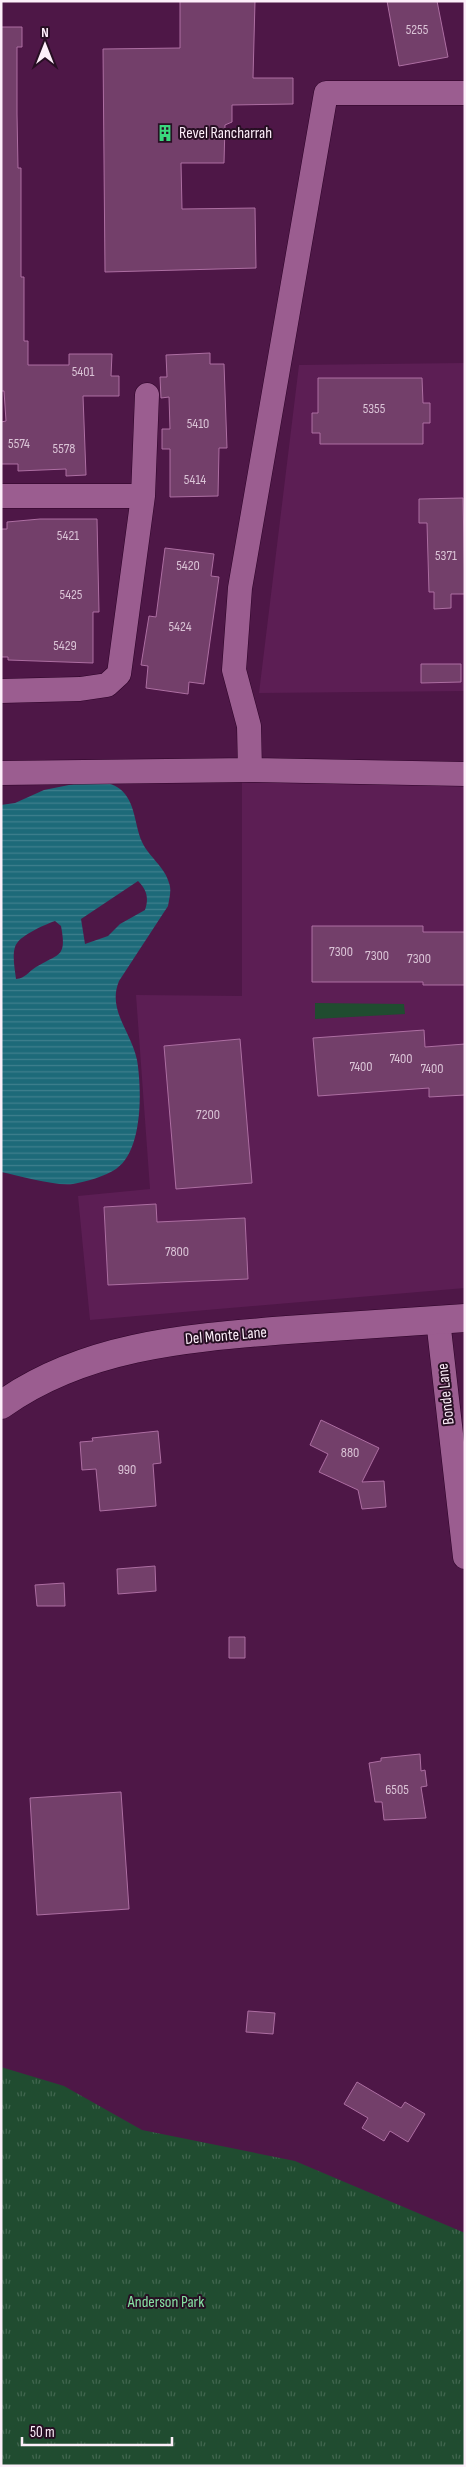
<svg xmlns="http://www.w3.org/2000/svg" width="466" height="2467" viewBox="0 0 466 2467" font-family="'Sofia Sans Condensed',sans-serif">
  <style>
    .built { fill: #5c1e54 }
    .grass { fill: #204c30 }
    .park { fill: url(#park-tufts) }
    .water { fill: url(#water-rules); fill-rule: evenodd }
    .building { fill: #733f6a; stroke: #ad6ea2 }
    .lines { fill: none; stroke-linecap: round; stroke-linejoin: round }
    .street-casing { stroke: #2e0429; stroke-width: 25 }
    .secondary-casing { stroke: #2e0429; stroke-width: 29 }
    .street { stroke: #9b5d90; stroke-width: 24 }
    .secondary { stroke: #9b5d90; stroke-width: 28 }
    .labels { text-anchor: middle; dominant-baseline: central; stroke-width: 4; stroke-linejoin: round; paint-order: stroke }
    .number-label { font-size: 14px; fill: #dac3d6 }
    .poi-label { font-size: 16px; fill: #fdeffa; stroke: #270f23; text-anchor: start }
    .street-label { font-size: 16px; fill: #fdeffa; stroke: #270f23 }
    .park-label { font-size: 16px; fill: #86e1a3; stroke: #270f23 }
  </style>
  <defs>
    <pattern id="park-tufts" width="24" height="20" patternUnits="userSpaceOnUse" patternTransform="scale(1.25)"><rect width="24" height="20" fill="#204c30"/><path d="M3 7l-1-3M5 7V3M7 7l1-3M15 17l-1-3M17 17v-4M19 17l1-3" fill="none" stroke="#41664f"/></pattern>
    <pattern id="water-rules" width="6" height="5" patternUnits="userSpaceOnUse" patternTransform="scale(1.25)"><rect width="6" height="5" fill="#1d6a79"/><path d="M0 2.5h6" fill="none" stroke="#3f808d"/></pattern>
  </defs>
  <rect width="100%" height="100%" fill="#4e1747"/>
  <path class="built" d="M 465,363 L 465,691 L 259,693 L 299,365 Z
    M 242,782 L 465,786 L 465,1288 L 90,1320 L 78,1196 L 150,1189 L 136,995 L 242,996 Z"/>
  <path class="grass" d="M 315,1003 L 404,1004 L 405,1014 L 315,1019 Z"/>
  <path class="park" d="M 1,2067 L 64,2086 L 142,2130 L 295,2161 L 465,2233 L 465,2466 L 1,2466 Z"/>
  <path class="water" d="M 79,783 C 93,783 109,780 120,789 C 136,802 134,824 142,842 C 149,857 165,867 169,883 C 172,890 169,899 168,906 L 119,981 C 107,1010 131,1031 137,1060 C 142,1089 143,1151 116,1169 C 106,1176 85,1182 73,1184 C 53,1186 21,1176 1,1172 L 1,805 L 15,803 L 44,790 ZM 138,881 C 147,890 149,898 145,910 L 120,924 L 108,936 L 85,944 L 81,919 ZM 55,921 L 61,926 C 67,958 59,953 36,967 C 28,972 26,978 16,979 C 15,970 12,956 15,947 C 18,936 44,925 55,921 Z"/>
  <path class="building" d="M 180,1 L 255,1 L 253,78 L 293,78 L 293,104 L 232,105 L 232,122 L 225,125 L 224,163 L 181,163 L 182,209 L 255,208 L 256,268 L 105,272 L 103,49 L 180,48 Z
    M 387,1 L 437,1 L 448,57 L 399,66 Z
    M 1,27 L 22,27 L 22,47 L 17,47 L 17,114 L 18,168 L 21,168 L 21,277 L 24,277 L 24,341 L 28,341 L 28,365 L 69,365 L 69,354 L 112,354 L 111,376 L 119,376 L 119,396 L 83,396 L 86,475 L 66,476 L 66,469 L 18,471 L 18,464 L 1,464 L 1,422 L 6,421 L 4,391 L 1,391 Z
    M 210,353 L 210,364 L 224,364 L 227,448 L 219,448 L 218,496 L 170,497 L 170,449 L 162,449 L 162,429 L 170,429 L 169,397 L 161,398 L 160,377 L 167,377 L 166,355 Z
    M 318,378 L 422,378 L 423,403 L 430,403 L 430,423 L 423,423 L 423,444 L 320,444 L 320,433 L 312,433 L 312,413 L 318,413 Z
    M 463,498 L 465,594 L 451,594 L 451,608 L 434,609 L 434,592 L 429,592 L 427,523 L 419,523 L 419,499 Z
    M 40,519 L 97,519 L 99,612 L 93,612 L 93,663 L 8,660 L 8,657 L 1,657 L 1,529 L 7,529 L 7,522 Z
    M 165,548 L 214,554 L 211,576 L 219,577 L 204,684 L 189,682 L 188,694 L 146,688 L 148,666 L 141,665 L 149,616 L 156,617 Z
    M 421,664 L 461,664 L 461,682 L 421,683 Z
    M 312,926 L 423,926 L 423,932 L 465,932 L 465,985 L 423,985 L 423,982 L 312,982 Z
    M 424,1030 L 425,1047 L 465,1044 L 465,1095 L 429,1097 L 429,1088 L 318,1096 L 313,1038 Z
    M 240,1039 L 252,1183 L 176,1189 L 164,1046 Z
    M 156,1204 L 157,1222 L 245,1218 L 248,1279 L 108,1285 L 104,1207 Z
    M 321,1420 L 379,1448 L 362,1482 L 384,1481 L 386,1507 L 362,1509 L 358,1490 L 319,1472 L 328,1454 L 310,1445 Z
    M 158,1431 L 161,1463 L 153,1464 L 156,1506 L 100,1511 L 96,1469 L 82,1470 L 80,1442 L 93,1441 L 92,1438 Z
    M 155,1566 L 156,1591 L 118,1594 L 117,1569 Z
    M 64,1583 L 65,1606 L 37,1606 L 35,1585 Z
    M 229,1637 L 245,1637 L 245,1658 L 229,1658 Z
    M 420,1754 L 421,1771 L 425,1770 L 427,1786 L 421,1787 L 426,1818 L 384,1820 L 382,1802 L 375,1802 L 369,1763 L 381,1761 L 381,1758 Z
    M 121,1792 L 129,1909 L 37,1915 L 30,1798 Z
    M 248,2011 L 275,2013 L 273,2034 L 246,2032 Z
    M 357,2082 L 401,2108 L 405,2102 L 425,2114 L 408,2142 L 390,2131 L 384,2141 L 362,2128 L 368,2118 L 344,2104 Z"/>
  <g class="lines">
    <g class="street-casing">
      <path id="street" d="M 1,496 L 143,496 L 119,674 L 107,685 L 80,689 L 1,691
        M 143,496 L 147,395
        M 250,770 L 249,726 L 234,670 L 240,588 L 326,93 L 465,93
        M 1,773 L 250,770 L 465,774
        M 438,1320 L 465,1557"/>
    </g>
    <g class="secondary-casing">
      <path id="secondary" d="M 1,1405 C 85,1345 188,1338 287,1330 C 346,1326 405,1322 465,1318"/>
    </g>
    <use href="#street" class="street"/>
    <use href="#secondary" class="secondary"/>
  </g>
  <defs>
    <g id="building-bare" transform="scale(1.35)"><path d="M-4-6H4V6H1V3H-1V6H-4ZM-2.5-4.3h1.7v1.8h-1.7ZM.8-4.3h1.7v1.8H.8ZM-2.5-1h1.7V.8h-1.7ZM.8-1h1.7V.8H.8Z" fill="#3bd77e" stroke="#270f23" stroke-width="2.5" paint-order="stroke"/></g>
  </defs>
  <g fill-rule="evenodd">
    <use href="#building-bare" x="165" y="133"/>
  </g>
  <g class="labels">
    <g class="number-label">
      <text x="417" y="29">5255</text>
      <text x="83" y="371">5401</text>
      <text x="374" y="408">5355</text>
      <text x="198" y="423">5410</text>
      <text x="19" y="443">5574</text>
      <text x="64" y="448">5578</text>
      <text x="195" y="479">5414</text>
      <text x="68" y="535">5421</text>
      <text x="446" y="555">5371</text>
      <text x="188" y="565">5420</text>
      <text x="71" y="594">5425</text>
      <text x="180" y="626">5424</text>
      <text x="65" y="645">5429</text>
      <text x="341" y="951">7300</text>
      <text x="377" y="955">7300</text>
      <text x="419" y="958">7300</text>
      <text x="401" y="1058">7400</text>
      <text x="361" y="1066">7400</text>
      <text x="432" y="1068">7400</text>
      <text x="208" y="1114">7200</text>
      <text x="177" y="1251">7800</text>
      <text x="350" y="1452">880</text>
      <text x="127" y="1469">990</text>
      <text x="397" y="1789">6505</text>
    </g>
    <g class="poi-label">
      <text x="179" y="133">Revel Rancharrah</text>
    </g>
    <g class="street-label">
      <text transform="translate(226 1336) rotate(-5)">Del Monte Lane</text>
      <text transform="translate(446 1394) rotate(-96)">Bonde Lane</text>
    </g>
    <g class="park-label">
      <text x="166" y="2302">Anderson Park</text>
    </g>
  </g>
  <rect width="466" height="2467" fill="none" stroke="#fdeffa" stroke-width="5"/>
  <g transform="translate(45 45)" stroke="#270f23" stroke-width="4" paint-order="stroke">
  <path d="M0-4L9 19L0 12L-9 19Z" fill="#fdeffa"/>
  <text y="-8" font-size="14" font-weight="bold" text-anchor="middle" fill="#fdeffa">N</text>
  </g>
  <path d="M22 2437v8h150v-8" fill="none" stroke="#fdeffa" stroke-width="2.5"/>
  <text x="30" y="2437" font-size="15" fill="#fdeffa" stroke="#270f23" stroke-width="4" paint-order="stroke">50 m</text>
</svg>
